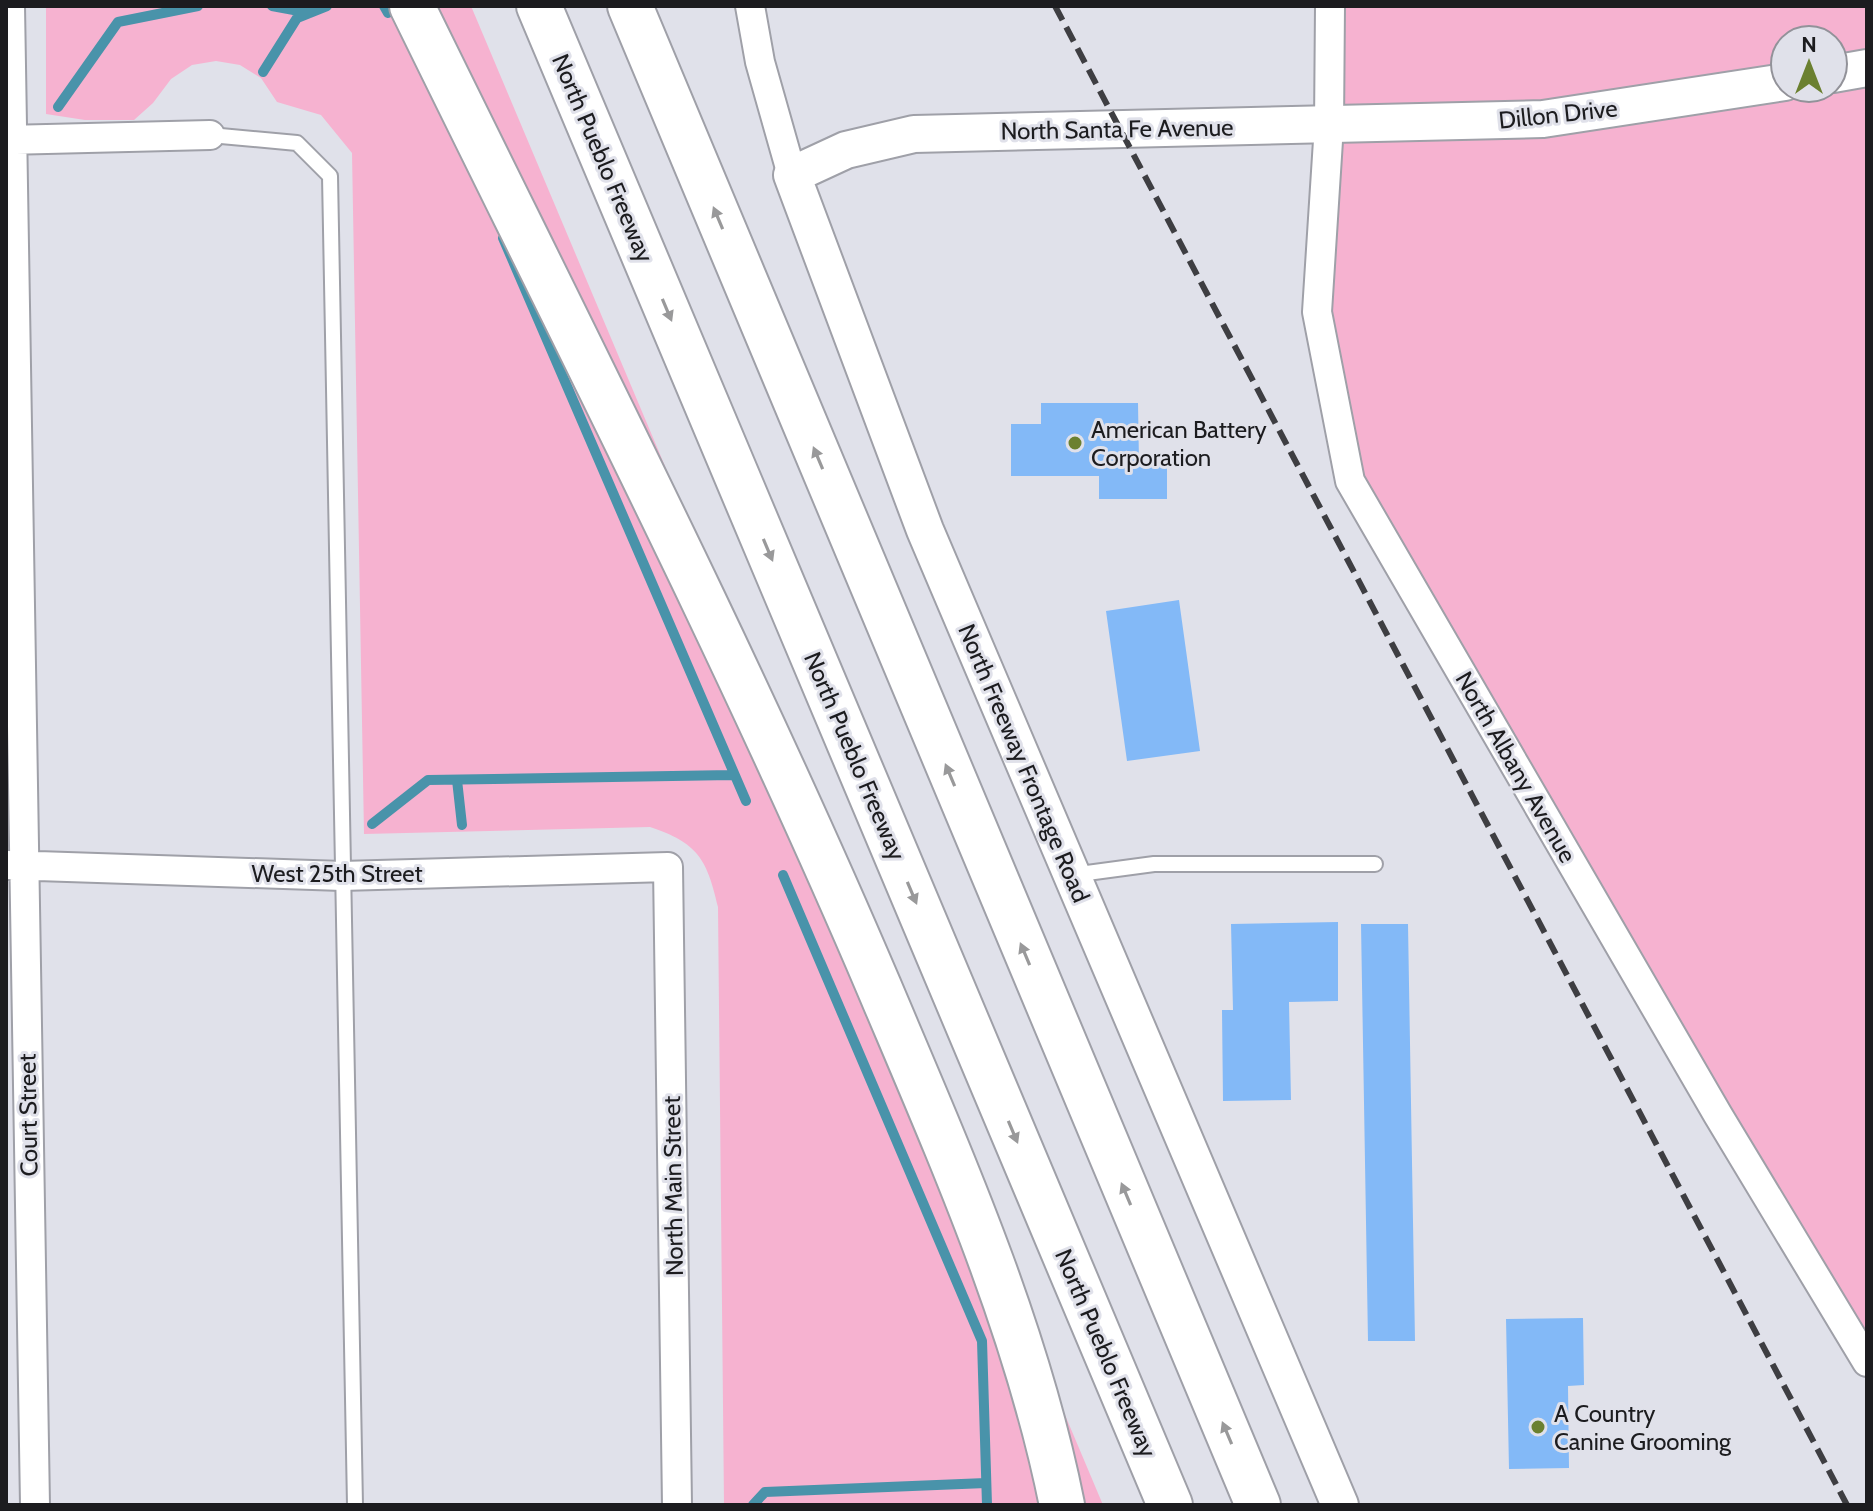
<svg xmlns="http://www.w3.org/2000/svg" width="1873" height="1511" viewBox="0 0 1873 1511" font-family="Cabin,sans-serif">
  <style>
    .green { fill: #f6b2d0; fill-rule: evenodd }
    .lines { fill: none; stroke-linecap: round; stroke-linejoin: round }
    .stream { stroke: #4993aa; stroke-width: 10 }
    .building { fill: #83b9f7 }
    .service-casing { stroke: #9fa0a8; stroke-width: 18 }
    .minor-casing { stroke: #9fa0a8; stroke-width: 32 }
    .tertiary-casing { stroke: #9fa0a8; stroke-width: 40 }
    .motorway-casing { stroke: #9fa0a8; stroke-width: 48 }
    .service { stroke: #fff; stroke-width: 14 }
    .minor { stroke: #fff; stroke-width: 28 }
    .tertiary { stroke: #fff; stroke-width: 36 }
    .motorway { stroke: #fff; stroke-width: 44 }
    .rail { stroke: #3e3e42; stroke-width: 6; stroke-dasharray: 16 8; stroke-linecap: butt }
    .oneway { fill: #99999a }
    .poi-dot { fill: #6b8030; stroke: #e0e1ea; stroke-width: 3 }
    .labels { text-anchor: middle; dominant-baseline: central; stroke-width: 6; stroke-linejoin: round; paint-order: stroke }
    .street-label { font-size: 24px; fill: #1c1c1f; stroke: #e0e1ea }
    .poi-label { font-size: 24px; fill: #1c1c1f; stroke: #e0e1ea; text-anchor: start }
  </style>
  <rect width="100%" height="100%" fill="#e0e1ea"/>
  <path class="green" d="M 46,6 L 471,6 L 1103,1505 L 724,1505 L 718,907 C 707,859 698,843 650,827 L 364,834 L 352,153 L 321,115 L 277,102 L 261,78 L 240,65 L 216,61 L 192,65 L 171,79 L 153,103 L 134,120 L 85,120 L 46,114 Z
    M 1330,6 L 1867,6 L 1867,1362 L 1350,481 L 1317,312 ZM 1785,40 L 1833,40 L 1833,88 L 1785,88 Z"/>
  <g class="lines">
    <path class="stream" d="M 272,6 L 310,13
      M 384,6 L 388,13
      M 263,72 L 297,18 L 327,6
      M 58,107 L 118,22 L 198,6
      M 503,238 L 746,801
      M 457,780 L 462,825
      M 372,824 L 428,780 L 732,775
      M 783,875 L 982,1341 L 987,1505
      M 753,1505 L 765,1492 L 986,1483"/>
  </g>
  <path class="building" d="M 1041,403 L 1138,403 L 1139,463 L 1167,463 L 1167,499 L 1099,499 L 1099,476 L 1011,476 L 1011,424 L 1041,424 Z
    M 1179,600 L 1200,751 L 1127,761 L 1106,611 Z
    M 1338,922 L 1338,1001 L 1289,1002 L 1291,1100 L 1223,1101 L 1222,1010 L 1233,1010 L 1231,924 Z
    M 1361,924 L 1408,924 L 1415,1341 L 1368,1341 Z
    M 1583,1318 L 1584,1385 L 1568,1386 L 1569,1468 L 1509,1469 L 1506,1319 Z"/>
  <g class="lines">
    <g class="service-casing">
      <path id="service" d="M 210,135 L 297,143 L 330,176 L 355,1505
        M 1072,875 L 1154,864 L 1375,864"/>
    </g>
    <g class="minor-casing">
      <path id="minor" d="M 10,6 L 35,1505
        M 750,6 L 760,62 L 792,175
        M 1330,6 L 1329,125 L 1317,312 L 1350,481 L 1718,1115 L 1867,1362
        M 6,140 L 210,135
        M 7,865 L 342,876 L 668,867 L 677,1505"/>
    </g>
    <g class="tertiary-casing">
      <path id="tertiary" d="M 1833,74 L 1867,68
        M 1340,1505 L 925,530 L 792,175 L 846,150 L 914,134 L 1543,119 L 1785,82"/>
    </g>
    <g class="motorway-casing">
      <path id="motorway" d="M 412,6 C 571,331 737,654 879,987 C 950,1155 1026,1325 1062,1505
        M 539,6 L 1170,1505
        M 630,6 L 1258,1505"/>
    </g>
    <use href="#service" class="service"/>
    <use href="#minor" class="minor"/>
    <use href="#tertiary" class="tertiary"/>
    <use href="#motorway" class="motorway"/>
    <path class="rail" d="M 1055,6 L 1847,1505"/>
  </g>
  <defs><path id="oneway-solid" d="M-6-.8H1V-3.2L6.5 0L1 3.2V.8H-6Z" transform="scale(2)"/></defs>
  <g class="oneway">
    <use href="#oneway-solid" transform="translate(718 218) rotate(-113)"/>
    <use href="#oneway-solid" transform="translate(667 310) rotate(67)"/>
    <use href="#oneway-solid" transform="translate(818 458) rotate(-113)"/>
    <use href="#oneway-solid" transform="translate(768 550) rotate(67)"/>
    <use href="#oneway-solid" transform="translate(950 775) rotate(-113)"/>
    <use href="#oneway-solid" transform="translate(912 893) rotate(67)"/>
    <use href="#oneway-solid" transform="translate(1025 954) rotate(-113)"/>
    <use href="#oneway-solid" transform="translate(1013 1132) rotate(67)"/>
    <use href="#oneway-solid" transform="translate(1126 1194) rotate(-113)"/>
    <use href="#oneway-solid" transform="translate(1227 1433) rotate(-113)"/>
  </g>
  <g class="poi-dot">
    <circle cx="1075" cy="443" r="8"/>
    <circle cx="1538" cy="1427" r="8"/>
  </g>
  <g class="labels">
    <g class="street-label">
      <text transform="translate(1558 114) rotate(-6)">Dillon Drive</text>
      <text transform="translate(1117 129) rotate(-1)">North Santa Fe Avenue</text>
      <text transform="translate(603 158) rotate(67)">North Pueblo Freeway</text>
      <text transform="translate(855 756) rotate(67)">North Pueblo Freeway</text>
      <text transform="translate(1024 763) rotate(67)">North Freeway Frontage Road</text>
      <text transform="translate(1516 767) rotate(60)">North Albany Avenue</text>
      <text x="337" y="873">West 25th Street</text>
      <text transform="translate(28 1115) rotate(-91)">Court Street</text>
      <text transform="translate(673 1186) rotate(-91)">North Main Street</text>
      <text transform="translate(1106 1353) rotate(67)">North Pueblo Freeway</text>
    </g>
    <g class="poi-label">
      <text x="1091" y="429">American Battery<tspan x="1091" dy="28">Corporation</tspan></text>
      <text x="1554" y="1413">A Country<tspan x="1554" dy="28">Canine Grooming</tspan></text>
    </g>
  </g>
  <rect width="1873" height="1511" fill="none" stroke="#1c1c1f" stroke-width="16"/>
  <g transform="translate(1809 64)"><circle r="38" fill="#e0e1ea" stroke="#929299" stroke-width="2"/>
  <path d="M0-6L14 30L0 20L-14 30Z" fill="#6b8030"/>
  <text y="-12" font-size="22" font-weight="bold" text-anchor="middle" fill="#1c1c1f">N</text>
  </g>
</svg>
